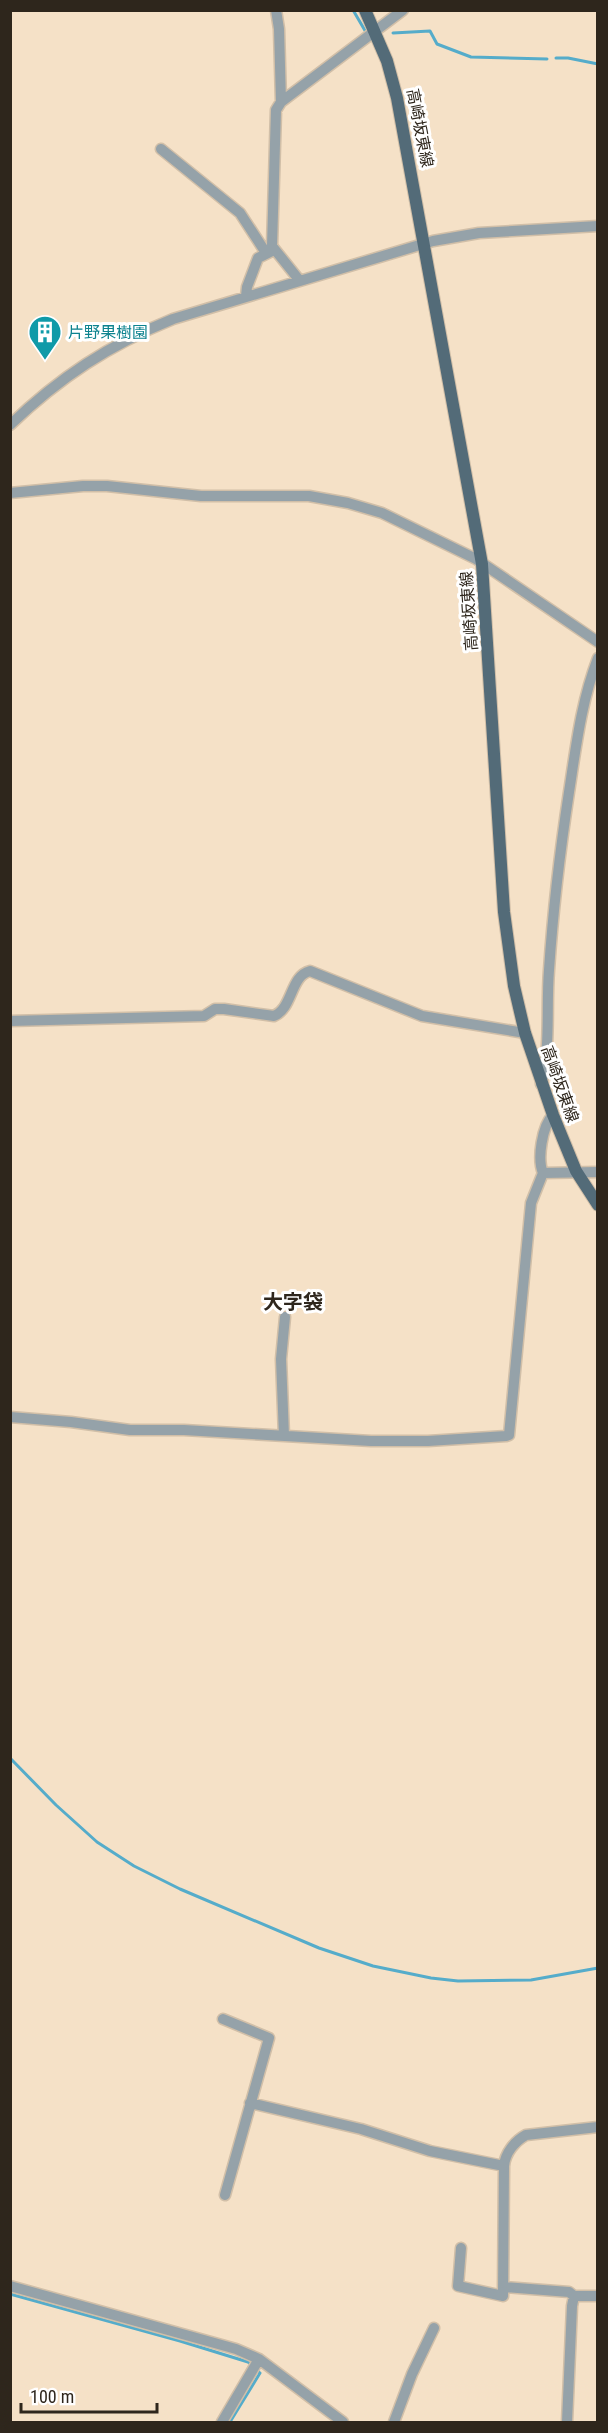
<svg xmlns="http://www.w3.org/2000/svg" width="608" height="2433" viewBox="0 0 608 2433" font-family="'Roboto Condensed','Noto Sans JP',sans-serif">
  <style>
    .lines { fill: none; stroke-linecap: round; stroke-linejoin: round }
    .stream { stroke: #55acca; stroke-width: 3 }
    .minor-casing { stroke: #d1bfa8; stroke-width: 13 }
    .major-casing { stroke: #d1bfa8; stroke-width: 14 }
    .minor { stroke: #95a2a9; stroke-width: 10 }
    .major { stroke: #536b78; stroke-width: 12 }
    .labels { text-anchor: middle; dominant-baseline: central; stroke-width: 6; stroke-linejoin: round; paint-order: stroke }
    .street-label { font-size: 16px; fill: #2e261c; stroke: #fff }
    .culture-label { font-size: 16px; fill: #0d838f; stroke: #fff; text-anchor: start }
    .quarter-label { font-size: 20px; font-weight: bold; fill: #2e261c; stroke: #fff }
  </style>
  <rect width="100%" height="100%" fill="#f5e1c7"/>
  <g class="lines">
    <path class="stream" d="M 353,10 L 367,34
      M 393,33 L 430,31 L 437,44 L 471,57 L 547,59
      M 556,58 L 568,58 L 598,64
      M 10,1758 L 56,1805 L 97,1842 L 134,1866 L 180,1889 L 319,1948 L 373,1966 L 431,1978 L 458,1981 L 531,1980 L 598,1968
      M 10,2294 L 180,2341 L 248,2362 L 260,2373 L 230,2422"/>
    <g class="minor-casing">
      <path id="minor" d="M 276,10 L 279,29 L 281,102
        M 161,149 L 240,213 L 266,253
        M 300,281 L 272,246 L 276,110 L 281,102 L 403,10
        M 246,296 L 247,287 L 258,258 L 272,251
        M 10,425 C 60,377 109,345 173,319 L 433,241 L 479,233 L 598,226
        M 10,493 L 83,486 L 107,486 L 201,496 L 309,496 L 348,503 L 382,513 L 476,559 L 598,642
        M 10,1021 L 204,1016 L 215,1009 L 224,1009 L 274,1016 C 293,1008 290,976 310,971 L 422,1016 L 525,1033
        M 541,1084 C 551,1047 546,1008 549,970 C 553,910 560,851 569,792 C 576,747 581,702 598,658
        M 543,1173 C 537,1159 542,1126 553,1115
        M 10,1417 L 71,1422 L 130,1430 L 184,1430 L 371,1441 L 428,1441 L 506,1436 L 509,1435 L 531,1203 L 543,1173 L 598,1172
        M 284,1436 L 281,1359 L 285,1317
        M 223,2019 L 269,2038 L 225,2195
        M 250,2103 L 361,2129 L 430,2151 L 504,2166
        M 461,2248 L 458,2286 L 503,2296 L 504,2166 C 505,2153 515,2141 526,2135 L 598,2127
        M 10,2286 L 236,2349 L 259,2359 L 343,2422
        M 504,2287 L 569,2292 L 574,2296 L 598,2296
        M 222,2422 L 259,2359
        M 394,2422 L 412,2374 L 434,2328
        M 567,2422 L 572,2306 L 574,2296"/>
    </g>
    <g class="major-casing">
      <path id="major" d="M 365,10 L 387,61 L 397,98 L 482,564 L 504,912 L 514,986 L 525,1033 L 553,1115 L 576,1171 L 598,1205"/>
    </g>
    <use href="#minor" class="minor"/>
    <use href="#major" class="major"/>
  </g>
  <defs>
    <g id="building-pin" transform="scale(1.725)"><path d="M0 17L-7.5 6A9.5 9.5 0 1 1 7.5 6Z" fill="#0f9aa8" stroke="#fff"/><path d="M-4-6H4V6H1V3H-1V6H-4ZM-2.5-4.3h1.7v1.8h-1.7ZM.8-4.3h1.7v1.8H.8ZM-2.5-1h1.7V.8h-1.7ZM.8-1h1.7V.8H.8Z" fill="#fff"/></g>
  </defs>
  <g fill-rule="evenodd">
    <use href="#building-pin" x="45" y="332"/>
  </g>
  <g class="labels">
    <g class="street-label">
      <text transform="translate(420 128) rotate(79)">高崎坂東線</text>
      <text transform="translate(469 611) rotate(-94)">高崎坂東線</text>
      <text transform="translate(560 1084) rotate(70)">高崎坂東線</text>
    </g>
    <g class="culture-label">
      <text x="68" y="332">片野果樹園</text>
    </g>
    <g class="quarter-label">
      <text x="293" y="1302">大字袋</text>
    </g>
  </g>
  <rect width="608" height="2433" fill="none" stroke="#2e261c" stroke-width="24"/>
  <path d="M21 2403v9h136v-9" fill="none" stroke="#2e261c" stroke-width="3"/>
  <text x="30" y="2403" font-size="18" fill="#2e261c" stroke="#ffffff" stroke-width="4.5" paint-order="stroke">100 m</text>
</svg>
